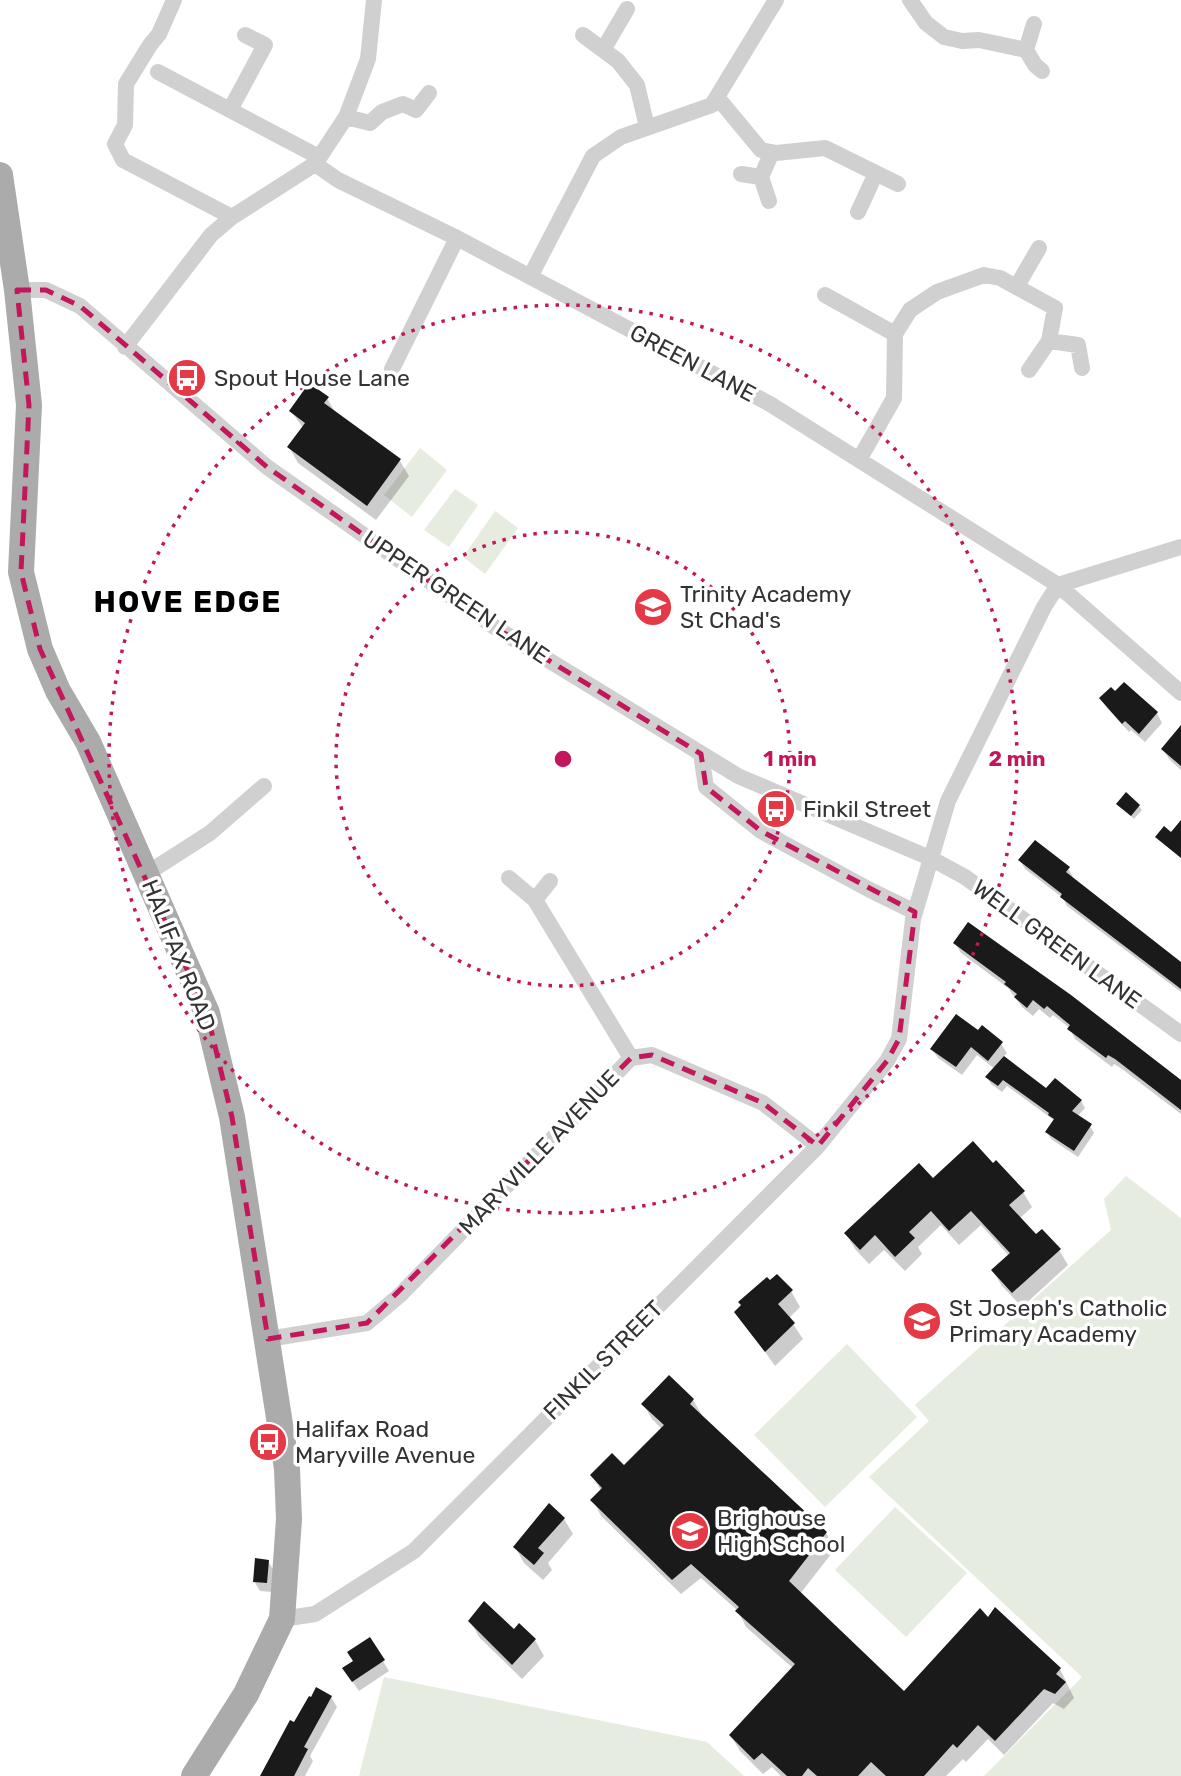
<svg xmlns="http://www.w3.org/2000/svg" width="1181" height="1776" viewBox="0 0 1181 1776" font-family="Rubik,sans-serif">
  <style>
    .green { fill: #e6ecdf }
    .shadow { fill: #0003 }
    .building { fill: #1a1a1a }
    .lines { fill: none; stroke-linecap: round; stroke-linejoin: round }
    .street { stroke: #d0d0d0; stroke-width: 16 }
    .primary { stroke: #ababab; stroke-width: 26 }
    .marked { fill: none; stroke: #c2185b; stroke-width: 5; stroke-dasharray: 14 9; stroke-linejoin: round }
    .ring { fill: none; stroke: #c2185b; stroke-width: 3.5; stroke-dasharray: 3.5 7 }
    .labels { text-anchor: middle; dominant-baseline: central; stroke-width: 7; stroke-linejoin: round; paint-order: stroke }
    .street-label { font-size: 23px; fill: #333; stroke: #fff }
    .poi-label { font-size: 23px; fill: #333; stroke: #fff; text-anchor: start }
    .district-label { font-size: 30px; font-weight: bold; letter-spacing: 2px; fill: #000; stroke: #fff }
    .centre { fill: #c2185b; stroke: #fff; stroke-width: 3.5 }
    .ring-label { font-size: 21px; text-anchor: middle; font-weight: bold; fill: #c2185b; stroke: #fff; stroke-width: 7; stroke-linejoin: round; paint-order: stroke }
  </style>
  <rect width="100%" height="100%" fill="#fff"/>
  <path class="green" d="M 420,448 L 447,470 L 412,517 L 384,495 Z
    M 455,489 L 478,505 L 449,547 L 424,530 Z
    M 495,511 L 518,528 L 485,574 L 463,557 Z
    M 1126,1176 L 1181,1218 L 1181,1776 L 984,1776 L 1082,1677 L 869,1477 L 929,1421 L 915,1405 L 1111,1230 L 1104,1199 Z
    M 847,1344 L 917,1417 L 825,1507 L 754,1435 Z
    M 895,1507 L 967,1573 L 906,1637 L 835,1570 Z
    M 384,1677 L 707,1742 L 744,1776 L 359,1776 Z"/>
  <path class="shadow" d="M 327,398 L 336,414 L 400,461 L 409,476 L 376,520 L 298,463 L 289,447 L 303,428 L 291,411 Z
    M 1101,699 L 1157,713 L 1162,723 L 1145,742 L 1131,730 L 1129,732 L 1107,708 Z
    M 1181,732 L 1181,770 L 1169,759 L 1163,749 Z
    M 1118,804 L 1139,806 L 1142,810 L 1134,819 Z
    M 1020,860 L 1068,868 L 1073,877 L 1072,879 L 1181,965 L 1181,992 L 1067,906 L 1063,898 L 1025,869 Z
    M 955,943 L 1181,1082 L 1181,1114 L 1122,1069 L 1114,1064 L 1112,1067 L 1075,1039 L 1070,1028 L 1053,1015 L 1050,1018 L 1039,1009 L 1033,1016 L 1022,1007 L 1008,988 L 961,953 Z
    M 978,1032 L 1001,1044 L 1007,1053 L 1003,1057 L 1046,1090 L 1081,1101 L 1085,1108 L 1077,1117 L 1090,1126 L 1094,1133 L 1078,1157 L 1051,1139 L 1047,1132 L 1055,1121 L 1007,1086 L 1002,1092 L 991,1084 L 987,1077 L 995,1069 L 977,1055 L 962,1075 L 938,1058 L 932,1049 Z
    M 993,1165 L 1023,1192 L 1032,1207 L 1019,1219 L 1036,1237 L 1059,1250 L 1068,1265 L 1022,1307 L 1002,1286 L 993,1271 L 1009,1256 L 981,1225 L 959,1245 L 941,1225 L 918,1247 L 922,1254 L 905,1271 L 884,1250 L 869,1264 L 855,1249 L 846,1233 L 933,1181 Z
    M 791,1291 L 800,1307 L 789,1318 L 803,1339 L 775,1366 L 737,1312 Z
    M 693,1400 L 702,1415 L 701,1417 L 826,1533 L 835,1549 L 800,1594 L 904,1693 L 988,1619 L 1060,1669 L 1074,1698 L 1064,1709 L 1053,1703 L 1004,1755 L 988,1739 L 966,1762 L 963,1759 L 946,1776 L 781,1776 L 772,1767 L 763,1774 L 740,1751 L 731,1736 L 794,1669 L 746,1627 L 738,1611 L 701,1578 L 681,1594 L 601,1516 L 593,1500 L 601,1491 L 592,1475 L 624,1468 L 662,1429 L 652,1419 L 643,1404 Z
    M 564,1519 L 573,1534 L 548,1563 L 552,1570 L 543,1580 L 524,1563 L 515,1547 Z
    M 268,1561 L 274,1571 L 272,1592 L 260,1591 L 254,1581 Z
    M 470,1621 L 514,1631 L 535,1640 L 544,1656 L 522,1679 L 479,1637 Z
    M 369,1639 L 389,1671 L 359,1691 L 350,1678 Z
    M 331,1697 L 337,1707 L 310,1756 L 313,1761 L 305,1776 L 263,1776 L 295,1724 Z"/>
  <path class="building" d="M 309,383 L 329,397 L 324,403 L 401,459 L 367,506 L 287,447 L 305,423 L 289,411 Z
    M 1124,682 L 1158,712 L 1139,734 L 1125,721 L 1122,724 L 1099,698 L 1111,687 L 1115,691 Z
    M 1181,725 L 1181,766 L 1161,749 Z
    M 1126,792 L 1140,805 L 1131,816 L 1116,804 Z
    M 1181,820 L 1181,858 L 1155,837 L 1164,826 L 1171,832 Z
    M 1035,840 L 1070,867 L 1066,872 L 1181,962 L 1181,989 L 1060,897 L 1062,894 L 1018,860 Z
    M 968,922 L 1071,995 L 1181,1080 L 1181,1110 L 1115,1059 L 1108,1055 L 1106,1058 L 1067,1029 L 1070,1025 L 1047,1006 L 1044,1009 L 1033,1000 L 1027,1008 L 1014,997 L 1017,994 L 1004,984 L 1006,982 L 953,943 Z
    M 956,1014 L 978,1030 L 982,1025 L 1003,1042 L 988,1061 L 971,1047 L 956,1067 L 930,1049 Z
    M 1004,1056 L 1046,1088 L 1055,1078 L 1082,1100 L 1072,1111 L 1092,1124 L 1074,1151 L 1045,1132 L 1054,1119 L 1048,1115 L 1049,1113 L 1003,1080 L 998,1086 L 985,1077 Z
    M 973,1141 L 993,1163 L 996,1160 L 1025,1191 L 1009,1205 L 1036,1234 L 1042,1229 L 1061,1249 L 1012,1293 L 991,1270 L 1010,1253 L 971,1211 L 949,1231 L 931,1211 L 909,1232 L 915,1238 L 895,1257 L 875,1235 L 860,1250 L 844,1233 L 919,1163 L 933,1178 Z
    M 777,1274 L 793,1290 L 778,1304 L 795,1323 L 765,1352 L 734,1312 L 741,1305 L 738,1302 L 767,1277 L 770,1280 Z
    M 669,1375 L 694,1399 L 690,1404 L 827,1532 L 789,1581 L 904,1691 L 980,1608 L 988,1617 L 995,1607 L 1061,1668 L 1056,1674 L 1066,1682 L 1055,1694 L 1044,1689 L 995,1741 L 978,1725 L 957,1748 L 953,1744 L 924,1776 L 886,1776 L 871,1762 L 858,1776 L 817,1776 L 808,1768 L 802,1776 L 787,1776 L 762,1753 L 754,1760 L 729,1735 L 795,1664 L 735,1611 L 739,1607 L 691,1564 L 672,1580 L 590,1500 L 602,1488 L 590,1475 L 612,1453 L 624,1465 L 664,1425 L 641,1404 Z
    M 549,1503 L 565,1518 L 538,1548 L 544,1553 L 534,1565 L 513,1547 Z
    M 255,1558 L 269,1560 L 267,1583 L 253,1582 Z
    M 484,1601 L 514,1629 L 519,1623 L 536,1639 L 512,1665 L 468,1621 Z
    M 370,1637 L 385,1660 L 352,1682 L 342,1668 L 353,1661 L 347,1652 Z
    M 316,1687 L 332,1696 L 304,1747 L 308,1749 L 294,1776 L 260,1776 L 290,1720 L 294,1722 L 309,1696 L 311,1697 Z"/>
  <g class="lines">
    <path class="street" d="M 174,0 L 159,34 L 150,45 L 126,84 L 125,125 L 115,144 L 123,160 L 232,217
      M 910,0 L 926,23 L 944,37 L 962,41 L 979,40 L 1026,50 L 1035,65 L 1042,71
      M 583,35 L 618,61 L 637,85 L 647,127
      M 603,50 L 627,9
      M 1026,50 L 1034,24
      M 158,72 L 319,157
      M 717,97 L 761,150 L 776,153 L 825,148 L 898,184
      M 230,110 L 265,45 L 245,35
      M 346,117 L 370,123 L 382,112 L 403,104 L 416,110 L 429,93
      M 315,164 L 338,180 L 457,238 L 770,404 L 1058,585 L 1181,693
      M 741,174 L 761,177
      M 769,201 L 761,177 L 772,152
      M 858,212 L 876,173
      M 530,277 L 593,156 L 621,137 L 712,105 L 776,0
      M 1017,286 L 1039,248
      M 17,290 L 46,290 L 80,306 L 267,467 L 496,628 L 738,776 L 930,858 L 965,877 L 1181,1034
      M 825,295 L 895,334
      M 125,347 L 211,235 L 232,217 L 315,164 L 346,117 L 368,59 L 374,0
      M 392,369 L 457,238
      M 1029,370 L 1049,341
      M 859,460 L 894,398 L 895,334 L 910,310 L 937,292 L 984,275 L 1000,278 L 1055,308 L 1049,341 L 1078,345 L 1082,368
      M 1058,585 L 1181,547
      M 701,754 L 706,787 L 761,831 L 870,890 L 915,912
      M 146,874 L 210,833 L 264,786
      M 509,878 L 535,900 L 631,1058
      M 535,900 L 550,881
      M 268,1339 L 367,1323 L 400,1295 L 631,1058 L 652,1055 L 763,1103 L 818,1146
      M 282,1619 L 315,1614 L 414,1551 L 818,1146 L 887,1061 L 899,1039 L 913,919 L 948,801 L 1044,607 L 1058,585"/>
    <path class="primary" d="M 0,175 L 17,290 L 29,405 L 21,572 L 40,649 L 58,691 L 88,742 L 207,1013 L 232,1117 L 287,1469 L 289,1519 L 282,1619 L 246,1694 L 194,1776"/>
  </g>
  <path class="marked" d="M 17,290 L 46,290 L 80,306 L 267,467 L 496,628 L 701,754 L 706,787 L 761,831 L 915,912 L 899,1039 L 887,1061 L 818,1146 L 763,1103 L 652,1055 L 631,1058 L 367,1323 L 268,1339 L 232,1117 L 207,1013 L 40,649 L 21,572 L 29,405 Z"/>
  <g class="ring">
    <circle cx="563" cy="759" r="227"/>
    <circle cx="563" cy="759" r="454"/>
  </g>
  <defs>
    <g id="bus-disc" transform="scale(2.0125)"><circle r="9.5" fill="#e63946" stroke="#fff"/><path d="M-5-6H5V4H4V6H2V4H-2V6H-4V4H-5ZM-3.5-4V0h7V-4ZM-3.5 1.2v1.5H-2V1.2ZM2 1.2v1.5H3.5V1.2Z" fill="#fff"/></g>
    <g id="school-disc" transform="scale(2.0125)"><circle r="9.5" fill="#e63946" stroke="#fff"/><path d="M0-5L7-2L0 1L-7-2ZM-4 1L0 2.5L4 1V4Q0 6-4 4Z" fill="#fff"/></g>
  </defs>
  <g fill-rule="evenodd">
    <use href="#bus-disc" x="187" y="378"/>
    <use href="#school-disc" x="653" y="607"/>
    <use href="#bus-disc" x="776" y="809"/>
    <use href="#school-disc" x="922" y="1321"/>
    <use href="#bus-disc" x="268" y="1442"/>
    <use href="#school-disc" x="690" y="1531"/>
  </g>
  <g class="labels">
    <g class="street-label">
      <text transform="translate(693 363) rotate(28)">GREEN LANE</text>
      <text transform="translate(456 597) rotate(34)">UPPER GREEN LANE</text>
      <text transform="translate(1057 944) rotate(36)">WELL GREEN LANE</text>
      <text transform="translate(179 955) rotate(68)">HALIFAX ROAD</text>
      <text transform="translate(539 1152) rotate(-46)">MARYVILLE AVENUE</text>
      <text transform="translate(603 1360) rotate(-45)">FINKIL STREET</text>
    </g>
    <g class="poi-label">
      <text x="214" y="378">Spout House Lane</text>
      <text x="680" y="594">Trinity Academy<tspan x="680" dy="26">St Chad's</tspan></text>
      <text x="803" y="809">Finkil Street</text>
      <text x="949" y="1308">St Joseph's Catholic<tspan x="949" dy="26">Primary Academy</tspan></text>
      <text x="295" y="1429">Halifax Road<tspan x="295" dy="26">Maryville Avenue</tspan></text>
      <text x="717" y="1518">Brighouse<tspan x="717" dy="26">High School</tspan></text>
    </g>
    <g class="district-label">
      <text x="188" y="602">HOVE EDGE</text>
    </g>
  </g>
  <circle cx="563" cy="759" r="10" class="centre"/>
  <g class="ring-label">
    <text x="790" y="766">1 min</text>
    <text x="1017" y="766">2 min</text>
  </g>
</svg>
